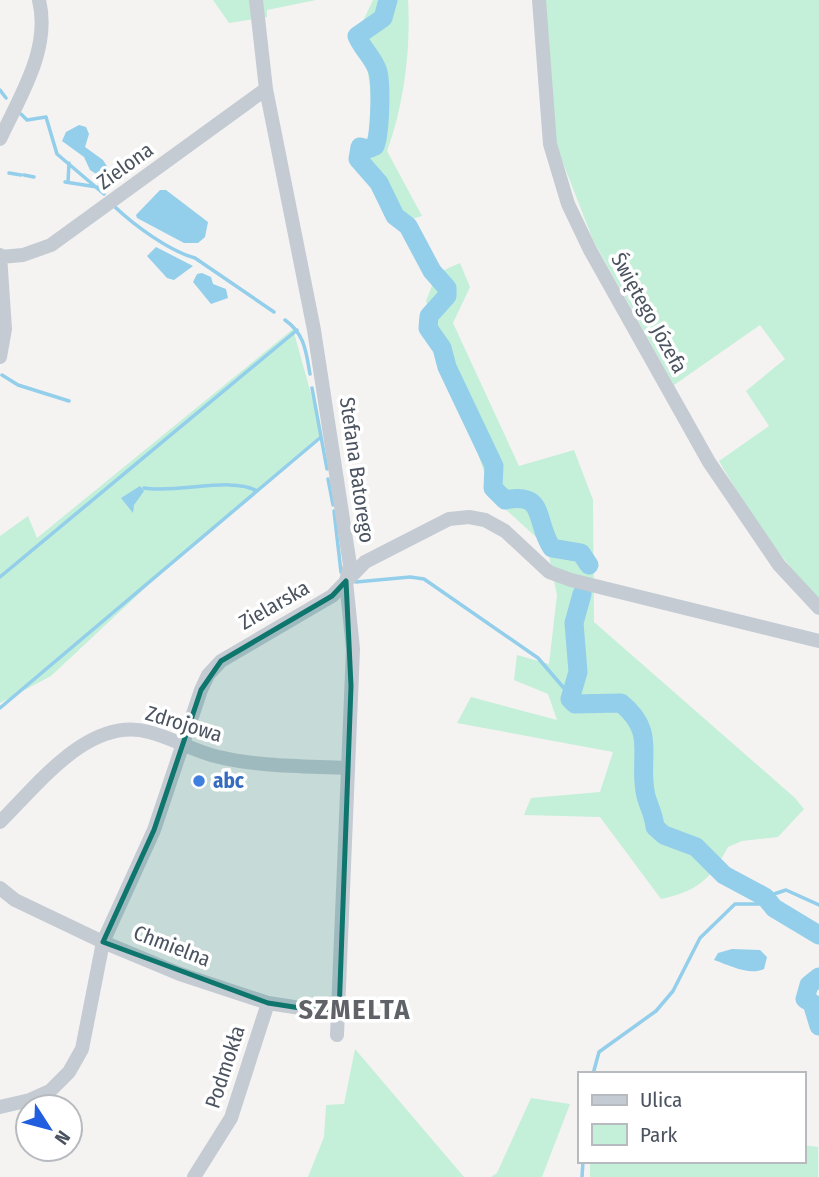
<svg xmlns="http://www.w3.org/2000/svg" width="819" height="1177" viewBox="0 0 819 1177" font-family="'Fira Sans Condensed',sans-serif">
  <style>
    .green { fill: #c4efd9 }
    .water { fill: #93ceea }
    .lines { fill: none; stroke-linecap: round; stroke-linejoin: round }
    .stream { stroke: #93ceea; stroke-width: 3.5 }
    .river { stroke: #93ceea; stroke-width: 19 }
    .minor { stroke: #c4cbd3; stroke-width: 14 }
    .marked { fill: #0f766e; fill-opacity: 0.2; stroke: #0f766e; stroke-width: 5; stroke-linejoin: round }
    .shop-dot { fill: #3f7fe0; stroke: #fff; stroke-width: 2.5 }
    .labels { text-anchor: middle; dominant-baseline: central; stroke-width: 7; stroke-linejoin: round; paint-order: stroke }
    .street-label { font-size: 21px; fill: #4a535f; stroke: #fff }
    .shop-label { font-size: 21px; font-weight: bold; fill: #366cbe; stroke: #fff; text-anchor: start }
    .district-label { font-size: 28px; font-weight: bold; letter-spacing: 2px; fill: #5f6267; stroke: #fff }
  </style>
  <rect width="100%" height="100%" fill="#f4f3f2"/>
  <path class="green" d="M 213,0 L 316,0 L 267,10 L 267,17 L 229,23 Z
    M 373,0 L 408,0 C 411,49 404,105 387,151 L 422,216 L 412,219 L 382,199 L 363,157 L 373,131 L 370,89 L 367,64 L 356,53 L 351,33 L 363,21 Z
    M 545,0 L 819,0 L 819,600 C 779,557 748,511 719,461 L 769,426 L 746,391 L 785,359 L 760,325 L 674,385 L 593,240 L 556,145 Z
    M 460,263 L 470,287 L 453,323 L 519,466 L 574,450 L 593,500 L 594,622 L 795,798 L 804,809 L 778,837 L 742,841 L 728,847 C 711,879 698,891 661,899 L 600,817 L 524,815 L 531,798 L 600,792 L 613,752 L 457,723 L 471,697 L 557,720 L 548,694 L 514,680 L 517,655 L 549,664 L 557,595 L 547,547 L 493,498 L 426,301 L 437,273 Z
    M 293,329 L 322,434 L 191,545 L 51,676 L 0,703 L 0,536 L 28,516 L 37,538 Z
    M 355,1049 L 464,1177 L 308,1177 L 324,1137 L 326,1105 L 344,1104 Z
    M 531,1098 L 570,1104 L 542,1177 L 491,1177 L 497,1173 Z
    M 803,1145 L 818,1147 L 818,1177 L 590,1177 L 590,1161 L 803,1161 Z"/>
  <path class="water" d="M 79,125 L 86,127 L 89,134 L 85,147 L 103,160 L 108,168 L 101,177 L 90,170 L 84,157 L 62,141 L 66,132 Z
    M 160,190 L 166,190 L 208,222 L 205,237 L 198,243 L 184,243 L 137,218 L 136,215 Z
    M 156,247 L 193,266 L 174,280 L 167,278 L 147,256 Z
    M 202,273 L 211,277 L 213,284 L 226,289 L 228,298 L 211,304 L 193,282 L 197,274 Z
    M 140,486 L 144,491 L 134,505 L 133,513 L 121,498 Z
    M 732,949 L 760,950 L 767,957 L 764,969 C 749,976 729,965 714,960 L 718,953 Z"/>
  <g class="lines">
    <path class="stream" d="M 0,90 L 6,98
      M 21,114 L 27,120 L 46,117 L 57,154 L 104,194
      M 9,173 L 21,175
      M 24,175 L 34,177
      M 65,182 L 97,187
      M 68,182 L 69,163
      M 115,207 C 134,225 169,251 195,258 L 274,312
      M 285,320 C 305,334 306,352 310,374
      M 2,375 L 18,385 L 69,401
      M 312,388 L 327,469
      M 328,479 L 333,505
      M 144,488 C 176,494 232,476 257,491
      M 334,511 L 341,572
      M 0,577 L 297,330
      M 356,582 L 410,577 L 424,579 L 538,658 L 569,694
      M 0,708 L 321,437
      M 593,1074 L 599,1052 L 656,1011 L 673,991 L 700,938 L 735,904 L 760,904 L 765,897 L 786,890 L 819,905
      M 582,1177 L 583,1161"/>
    <path class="river" d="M 388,0 L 383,18 L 357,36 C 361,47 372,56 377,69 C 382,81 380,134 375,146 L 368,149 L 360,147 L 358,159 L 379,183 L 395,216 L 408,226 L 432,271 L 447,288 L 447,296 L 429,316 L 428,328 L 442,348 L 447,367 L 494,466 L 493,488 L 505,500 C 547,491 534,522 552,548 L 581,553 L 589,565
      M 582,594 L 574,623 L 578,672 L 570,699 L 575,704 L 621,703 C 658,733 637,758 646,796 C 649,807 654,815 655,827 L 664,835 L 696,847 L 724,875 L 765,897 L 774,908 L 819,935
      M 819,977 L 809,985 L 805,999 L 812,1003 L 819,1026"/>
    <path class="minor" d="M 256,0 L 266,89 L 314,330 L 350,565 L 346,581 L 353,649 L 337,1035
      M 539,0 L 550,144 L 568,204 L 590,250 L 709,462 L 779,565 L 819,608
      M 0,139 C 20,96 51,49 39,0
      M 0,255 L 5,329 L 0,357
      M 0,257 L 23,255 L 51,245 L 266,89
      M 0,822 C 37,786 89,715 149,732 C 173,738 195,752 219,757 C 261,767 305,766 347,768
      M 0,888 L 15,900 L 103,942 L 180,974 L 268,1003 L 339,1014
      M 0,1107 L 30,1100 L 50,1091 L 69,1072 L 82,1049 L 103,942 L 154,830 L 201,690 L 208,675 L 221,661 L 332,596 L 365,562 L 449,519 L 469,517 L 485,520 L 505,531 L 549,572 L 571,580 L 819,641
      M 194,1177 L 231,1118 L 268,1003"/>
  </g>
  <path class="marked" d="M 346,581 L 351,686 L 339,1014 L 268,1003 L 103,942 L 154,830 L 201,690 L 221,661 L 332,596 Z"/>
  <circle class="shop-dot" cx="199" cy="781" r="7"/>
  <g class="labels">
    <g class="street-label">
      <text transform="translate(125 166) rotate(-36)">Zielona</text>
      <text transform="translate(649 313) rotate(61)">Świętego Józefa</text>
      <text transform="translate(357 470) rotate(82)">Stefana Batorego</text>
      <text transform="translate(274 605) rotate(-30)">Zielarska</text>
      <text transform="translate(184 724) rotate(17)">Zdrojowa</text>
      <text transform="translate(172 946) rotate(21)">Chmielna</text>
      <text transform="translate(225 1067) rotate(-72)">Podmokła</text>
    </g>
    <g class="shop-label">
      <text x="213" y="781">abc</text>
    </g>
    <g class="district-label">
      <text x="355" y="1009">SZMELTA</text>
    </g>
  </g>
  <rect x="578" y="1072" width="228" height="91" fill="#ffffff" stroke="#b7babf" stroke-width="2"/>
  <rect x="592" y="1095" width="35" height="10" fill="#c4cbd3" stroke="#b7babf" stroke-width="2"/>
  <text x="640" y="1107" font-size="21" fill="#4a535f">Ulica</text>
  <rect x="592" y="1124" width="35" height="21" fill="#c4efd9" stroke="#b7babf" stroke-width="2"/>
  <text x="640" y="1142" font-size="21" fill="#4a535f">Park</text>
  <g transform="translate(49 1128) rotate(126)"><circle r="33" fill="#ffffff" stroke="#b7babf" stroke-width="2"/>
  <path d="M0-5L12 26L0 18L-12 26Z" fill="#215edf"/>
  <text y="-10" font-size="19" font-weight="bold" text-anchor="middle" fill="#4a535f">N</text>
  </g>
</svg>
